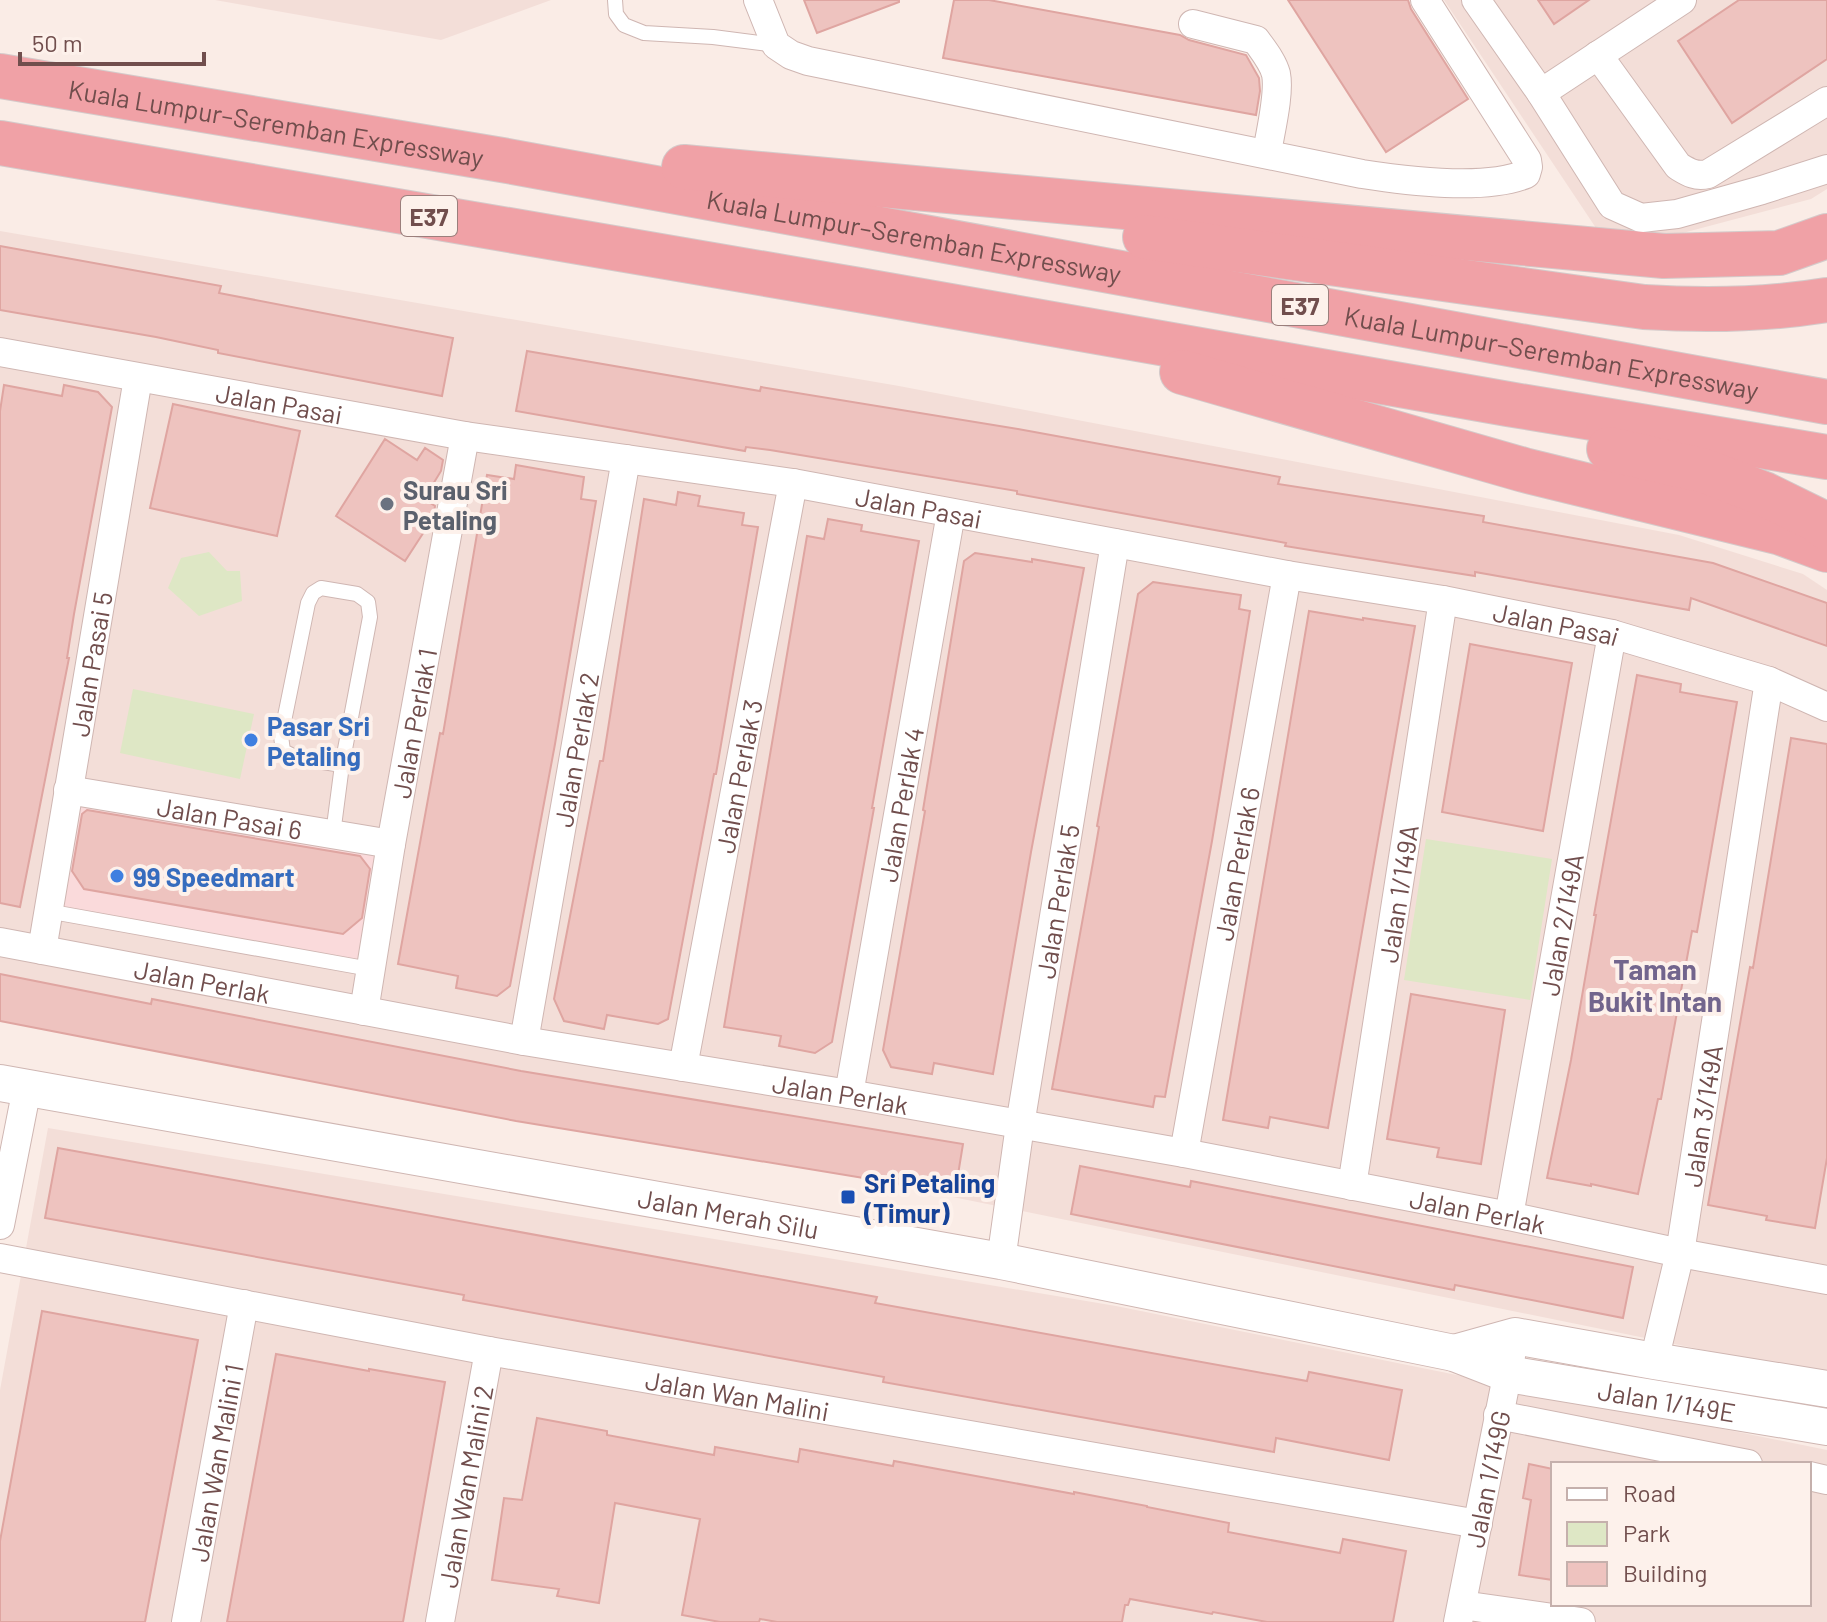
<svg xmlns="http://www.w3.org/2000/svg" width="1827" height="1622" viewBox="0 0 1827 1622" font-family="Barlow,sans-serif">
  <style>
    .residential { fill: #f3ded8; fill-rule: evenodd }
    .commercial { fill: #fadadb }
    .green { fill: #dee7c5 }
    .building { fill: #eec3bf; stroke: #dfa5a1; stroke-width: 2 }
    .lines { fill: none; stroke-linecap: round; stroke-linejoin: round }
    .service-casing { stroke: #cfb6b2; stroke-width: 16 }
    .minor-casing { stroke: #cfb6b2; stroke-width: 30 }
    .tertiary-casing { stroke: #cfb6b2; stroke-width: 38 }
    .motorway-casing { stroke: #d4caca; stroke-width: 46 }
    .service { stroke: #fff; stroke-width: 14 }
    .minor { stroke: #fff; stroke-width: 28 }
    .tertiary { stroke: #fff; stroke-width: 36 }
    .motorway { stroke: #f0a1a6; stroke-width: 44 }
    .worship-dot { fill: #6b7280; stroke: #fdf1eb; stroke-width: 3 }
    .shop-dot { fill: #3f7fe0; stroke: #fdf1eb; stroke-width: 3 }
    .transit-dot { fill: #1a4fb4; stroke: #fdf1eb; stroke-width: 3 }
    .labels { text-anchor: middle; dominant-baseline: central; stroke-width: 8; stroke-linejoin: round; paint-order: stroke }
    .shield { fill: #fdf1eb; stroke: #9b7f7c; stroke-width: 2 }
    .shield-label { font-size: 24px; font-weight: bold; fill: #714e4d }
    .street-label { font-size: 26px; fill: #714e4d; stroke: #fdf1eb }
    .worship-label { font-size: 26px; font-weight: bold; fill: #5b616d; stroke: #fdf1eb; text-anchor: start }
    .shop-label { font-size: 26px; font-weight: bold; fill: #366cbe; stroke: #fdf1eb; text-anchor: start }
    .transit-label { font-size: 26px; font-weight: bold; fill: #164399; stroke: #fdf1eb; text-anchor: start }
    .neighbourhood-label { font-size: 28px; font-weight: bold; fill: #72658d; stroke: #fdf1eb }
  </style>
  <rect width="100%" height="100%" fill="#faece6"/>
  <path class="residential" d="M 215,0 L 551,0 L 441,40 Z
    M 1444,0 L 1827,0 L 1827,189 L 1811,199 L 1641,244 L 1596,228 Z
    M 0,231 L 899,386 L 1679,535 L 1803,574 L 1827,590 L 1827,1375 L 0,1003 Z
    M 48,1128 L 1116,1306 L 1827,1450 L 1827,1622 L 0,1622 L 0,1390 ZM 1553,1464 L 1809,1464 L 1809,1604 L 1553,1604 Z"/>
  <path class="commercial" d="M 77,799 L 380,851 L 363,961 L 58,907 Z"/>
  <path class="green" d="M 209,552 L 227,571 L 240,571 L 242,601 L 199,616 L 168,588 L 181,558 Z
    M 133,689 L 254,714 L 240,779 L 120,753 Z
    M 1426,839 L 1552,859 L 1530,1000 L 1404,980 Z"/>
  <path class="building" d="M 804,0 L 899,0 L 899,2 L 817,33 Z
    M 954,0 L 989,0 L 1180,35 L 1189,40 L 1246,55 L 1259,78 L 1260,91 L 1256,115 L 943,58 Z
    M 1288,0 L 1408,0 L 1411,9 L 1468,99 L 1386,152 Z
    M 1538,0 L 1589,0 L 1554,24 Z
    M 1739,0 L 1827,0 L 1827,59 L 1732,123 L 1678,41 Z
    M 0,246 L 221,286 L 219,293 L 453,338 L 442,396 L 218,353 L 218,350 L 156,337 L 0,310 Z
    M 527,351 L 760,391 L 761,387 L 1018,429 L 1280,477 L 1278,484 L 1484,516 L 1483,522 L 1713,563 L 1827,603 L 1827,646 L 1691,598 L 1689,610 L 1475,572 L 1475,576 L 1316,551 L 1285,546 L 1286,543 L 1253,537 L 1017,494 L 1017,491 L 770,450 L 746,447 L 745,451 L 516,411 Z
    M 4,385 L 62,396 L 64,385 L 98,392 L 112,407 L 74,614 L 67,658 L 69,658 L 20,907 L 0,903 L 0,411 Z
    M 173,404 L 300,431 L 277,536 L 150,508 Z
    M 385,439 L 417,460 L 425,448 L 443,460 L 441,471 L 424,499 L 435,506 L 433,518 L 405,561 L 336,516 Z
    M 516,465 L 584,477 L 581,499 L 596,501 L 555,744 L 510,986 L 497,996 L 456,988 L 458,976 L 398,964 L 440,733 L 443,734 L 487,475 L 514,479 Z
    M 678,492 L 700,496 L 698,506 L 744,513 L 742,525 L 758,527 L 716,774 L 714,774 L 668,1019 L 658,1024 L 607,1015 L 604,1029 L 564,1021 L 554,999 L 600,761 L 603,761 L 644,499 L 676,505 Z
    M 828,519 L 862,525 L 861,531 L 919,541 L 872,808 L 874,808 L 832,1042 L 815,1053 L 779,1046 L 781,1036 L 724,1027 L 807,536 L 824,539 Z
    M 975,553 L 1032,562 L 1032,559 L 1084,568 L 1031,852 L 993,1074 L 934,1063 L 932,1074 L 891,1067 L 883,1050 L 925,811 L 923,810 L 964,561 Z
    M 1153,582 L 1241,595 L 1239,609 L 1250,611 L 1212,841 L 1165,1097 L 1155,1096 L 1153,1107 L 1052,1089 L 1093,862 L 1099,827 L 1097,826 L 1138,594 Z
    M 1309,611 L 1363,620 L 1363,618 L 1415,626 L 1328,1128 L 1270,1117 L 1268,1128 L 1223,1120 Z
    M 1470,644 L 1572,663 L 1543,831 L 1442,812 Z
    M 1637,675 L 1681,684 L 1680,692 L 1737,702 L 1697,932 L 1692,931 L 1661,1099 L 1658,1099 L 1638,1194 L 1591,1184 L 1591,1186 L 1547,1178 L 1571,1060 L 1596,915 L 1594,915 Z
    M 1791,738 L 1827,744 L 1827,1158 L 1815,1228 L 1766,1220 L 1767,1216 L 1708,1205 L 1750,967 L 1753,968 Z
    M 87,810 L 360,856 L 370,869 L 362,918 L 343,934 L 84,889 L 72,871 L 82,814 Z
    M 0,974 L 151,1004 L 152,999 L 521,1071 L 963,1144 L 955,1193 L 516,1121 L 0,1021 Z
    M 1411,994 L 1505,1010 L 1481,1164 L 1437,1157 L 1439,1148 L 1387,1139 Z
    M 58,1148 L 877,1297 L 875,1303 L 1307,1381 L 1309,1372 L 1402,1390 L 1389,1460 L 1276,1438 L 1274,1452 L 1176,1434 L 883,1382 L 884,1377 L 463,1300 L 464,1295 L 45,1218 Z
    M 1080,1166 L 1190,1187 L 1191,1181 L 1633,1267 L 1623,1318 L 1455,1285 L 1454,1290 L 1071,1214 Z
    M 42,1311 L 198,1340 L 145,1622 L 0,1622 L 0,1541 Z
    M 276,1354 L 369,1371 L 369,1369 L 445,1382 L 403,1622 L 227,1622 Z
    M 537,1418 L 607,1431 L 607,1435 L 714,1455 L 715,1447 L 798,1462 L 800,1449 L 893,1466 L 894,1461 L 1074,1494 L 1074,1492 L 1147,1506 L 1147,1507 L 1229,1523 L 1228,1532 L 1340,1553 L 1343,1539 L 1406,1551 L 1393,1622 L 1267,1622 L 1213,1612 L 1212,1614 L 1130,1599 L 1128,1605 L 1125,1605 L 1122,1622 L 777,1622 L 760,1619 L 759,1622 L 720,1622 L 682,1615 L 700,1519 L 615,1503 L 599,1603 L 557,1596 L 559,1589 L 492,1580 L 504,1498 L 522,1500 Z
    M 1529,1464 L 1553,1469 L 1553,1580 L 1519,1575 L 1531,1500 L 1523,1498 Z"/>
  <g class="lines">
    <g class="service-casing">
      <path id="service" d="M 615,0 L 616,14 L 624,25 L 644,33 L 713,37 L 776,45
        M 333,834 L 342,765 L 370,617 L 368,602 L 357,594 L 321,588 L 313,593 L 308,603 L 281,736 L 283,751 L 297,758 L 342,765
        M 47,911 L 370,969"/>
    </g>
    <g class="minor-casing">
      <g id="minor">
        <path d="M 758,0 L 776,45 L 791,55 L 808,61 L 1362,174 C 1407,181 1484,191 1526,174 L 1528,167 L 1527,160 L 1425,0"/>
        <path d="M 1476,0 L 1541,93 L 1682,0"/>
        <path d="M 1193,24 L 1256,40 C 1263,50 1273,62 1276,74 C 1280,94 1270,133 1267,153"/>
        <path d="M 1598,55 L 1678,166 C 1688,172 1695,177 1708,174 L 1827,101"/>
        <path d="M 1541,93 L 1612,205 L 1641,218 L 1677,214 L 1762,190 L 1827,169"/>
        <path id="s1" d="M 0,352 L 465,436 L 793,483 L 1287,575 L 1443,600 L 1612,634 L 1769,681 L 1827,707"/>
        <path id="s2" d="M 68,790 L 391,844"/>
        <path id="s3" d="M 0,942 L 524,1041 L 849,1094 L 1184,1153 L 1509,1216 L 1680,1253 L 1827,1280"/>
        <path id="s4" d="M 42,950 L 138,378"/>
        <path id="s5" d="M 364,1011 L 391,844 L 465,436"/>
        <path id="s6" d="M 524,1041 L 626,459"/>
        <path id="s7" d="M 683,1067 L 793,483"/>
        <path id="s8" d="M 849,1094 L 951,513"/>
        <path id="s9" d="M 1184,1153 L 1287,575"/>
        <path id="s10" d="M 1352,1186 L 1443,600"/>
        <path id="s11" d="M 1509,1216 L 1612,634"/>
        <path d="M 0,1225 L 27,1088"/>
        <path id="s12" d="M 0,1258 L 489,1351 L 1478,1524"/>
        <path id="s13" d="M 1001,1261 L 1020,1125 L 1115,543"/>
        <path id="s14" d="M 1654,1361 L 1680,1253 L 1769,681"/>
        <path d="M 1498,1415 L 1748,1464"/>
        <path d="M 1809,1476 L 1827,1480"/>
        <path d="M 1462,1605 L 1581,1622"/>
        <path id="s15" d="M 186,1622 L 244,1304"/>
        <path id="s16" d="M 440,1622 L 489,1351"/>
        <path id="s17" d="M 1458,1622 L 1511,1356"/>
      </g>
    </g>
    <g class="tertiary-casing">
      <g id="tertiary">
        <path id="s18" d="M 0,1083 L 1001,1261 L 1454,1353 L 1508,1374 L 1827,1427"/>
        <path d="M 1454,1353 L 1515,1336 L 1654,1361 L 1827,1389"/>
      </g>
    </g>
    <g class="motorway-casing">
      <g id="motorway">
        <path id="s19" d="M 0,76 L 502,160 L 1827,402"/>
        <path d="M 0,143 L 859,290 L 1508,404 L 1827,457"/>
        <path d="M 684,167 L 1664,256 L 1779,253 L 1827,236"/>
        <path d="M 1145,237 L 1644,307 C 1706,311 1766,310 1827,300"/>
        <path d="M 1182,372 L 1524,470 L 1781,533 L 1827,550"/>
        <path d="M 1609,449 L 1705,471 L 1764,494 L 1817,520 L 1827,528"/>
      </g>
    </g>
    <use href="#service" class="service"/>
    <use href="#minor" class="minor"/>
    <use href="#tertiary" class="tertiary"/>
    <use href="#motorway" class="motorway"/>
  </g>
  <circle class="worship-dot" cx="387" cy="504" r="8"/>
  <g class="shop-dot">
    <circle cx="251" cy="740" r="8"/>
    <circle cx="117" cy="876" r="8"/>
  </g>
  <rect class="transit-dot" x="840" y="1189" width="16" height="16" rx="4"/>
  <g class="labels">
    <g class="shield">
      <rect x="401" y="196" width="56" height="40" rx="6"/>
      <rect x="1272" y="285" width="56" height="40" rx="6"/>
    </g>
    <g class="shield-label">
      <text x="429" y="216">E37</text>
      <text x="1300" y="305">E37</text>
    </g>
    <g class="street-label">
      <text stroke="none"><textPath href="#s19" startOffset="280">Kuala Lumpur–Seremban Expressway</textPath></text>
      <text stroke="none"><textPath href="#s19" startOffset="928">Kuala Lumpur–Seremban Expressway</textPath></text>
      <text stroke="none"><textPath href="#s19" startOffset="1576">Kuala Lumpur–Seremban Expressway</textPath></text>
      <text stroke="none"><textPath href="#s1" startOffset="284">Jalan Pasai</textPath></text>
      <text stroke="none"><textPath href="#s1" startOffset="932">Jalan Pasai</textPath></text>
      <text stroke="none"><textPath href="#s1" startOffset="1580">Jalan Pasai</textPath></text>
      <text stroke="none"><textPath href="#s4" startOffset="290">Jalan Pasai 5</textPath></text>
      <text stroke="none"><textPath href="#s5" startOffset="292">Jalan Perlak 1</textPath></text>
      <text stroke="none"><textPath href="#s6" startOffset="296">Jalan Perlak 2</textPath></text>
      <text stroke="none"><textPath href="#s7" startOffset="296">Jalan Perlak 3</textPath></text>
      <text stroke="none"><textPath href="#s8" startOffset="294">Jalan Perlak 4</textPath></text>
      <text stroke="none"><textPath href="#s2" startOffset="164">Jalan Pasai 6</textPath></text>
      <text stroke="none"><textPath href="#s9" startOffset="294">Jalan Perlak 6</textPath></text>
      <text stroke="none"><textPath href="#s10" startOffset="296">Jalan 1/149A</textPath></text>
      <text stroke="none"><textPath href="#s13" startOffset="364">Jalan Perlak 5</textPath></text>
      <text stroke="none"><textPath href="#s11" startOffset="296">Jalan 2/149A</textPath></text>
      <text stroke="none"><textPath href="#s3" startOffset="206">Jalan Perlak</textPath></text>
      <text stroke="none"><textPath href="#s3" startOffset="854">Jalan Perlak</textPath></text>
      <text stroke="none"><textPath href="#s14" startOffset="250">Jalan 3/149A</textPath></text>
      <text stroke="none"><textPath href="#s3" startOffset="1502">Jalan Perlak</textPath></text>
      <text stroke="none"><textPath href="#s18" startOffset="740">Jalan Merah Silu</textPath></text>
      <text stroke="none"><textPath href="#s12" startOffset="750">Jalan Wan Malini</textPath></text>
      <text stroke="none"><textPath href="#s18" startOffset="1698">Jalan 1/149E</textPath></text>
      <text stroke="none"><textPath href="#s15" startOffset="162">Jalan Wan Malini 1</textPath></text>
      <text stroke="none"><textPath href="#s17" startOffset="146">Jalan 1/149G</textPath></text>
      <text stroke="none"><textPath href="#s16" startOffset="138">Jalan Wan Malini 2</textPath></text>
    </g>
    <g class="worship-label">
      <text x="403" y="489">Surau Sri<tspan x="403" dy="30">Petaling</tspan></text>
    </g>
    <g class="shop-label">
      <text x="267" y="725">Pasar Sri<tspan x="267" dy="30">Petaling</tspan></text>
      <text x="133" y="876">99 Speedmart</text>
    </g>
    <g class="transit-label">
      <text x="864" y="1182">Sri Petaling<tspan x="864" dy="30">(Timur)</tspan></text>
    </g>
    <g class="neighbourhood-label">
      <text x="1655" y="969">Taman<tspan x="1655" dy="32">Bukit Intan</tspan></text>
    </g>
  </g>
  <rect x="1551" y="1462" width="260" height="144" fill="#fdf1eb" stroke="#c5b0ac" stroke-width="2"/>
  <rect x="1567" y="1488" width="40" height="12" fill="#ffffff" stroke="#c5b0ac" stroke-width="2"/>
  <text x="1623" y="1502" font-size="24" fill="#714e4d">Road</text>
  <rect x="1567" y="1522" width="40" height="24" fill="#dee7c5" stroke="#c5b0ac" stroke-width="2"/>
  <text x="1623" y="1542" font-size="24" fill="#714e4d">Park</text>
  <rect x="1567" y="1562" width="40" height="24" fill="#eec3bf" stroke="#c5b0ac" stroke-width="2"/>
  <text x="1623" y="1582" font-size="24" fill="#714e4d">Building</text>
  <path d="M20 52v12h184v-12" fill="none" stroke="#714e4d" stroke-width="4"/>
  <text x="32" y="52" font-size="24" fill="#714e4d" stroke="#fdf1eb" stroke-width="6" paint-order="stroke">50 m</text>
</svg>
